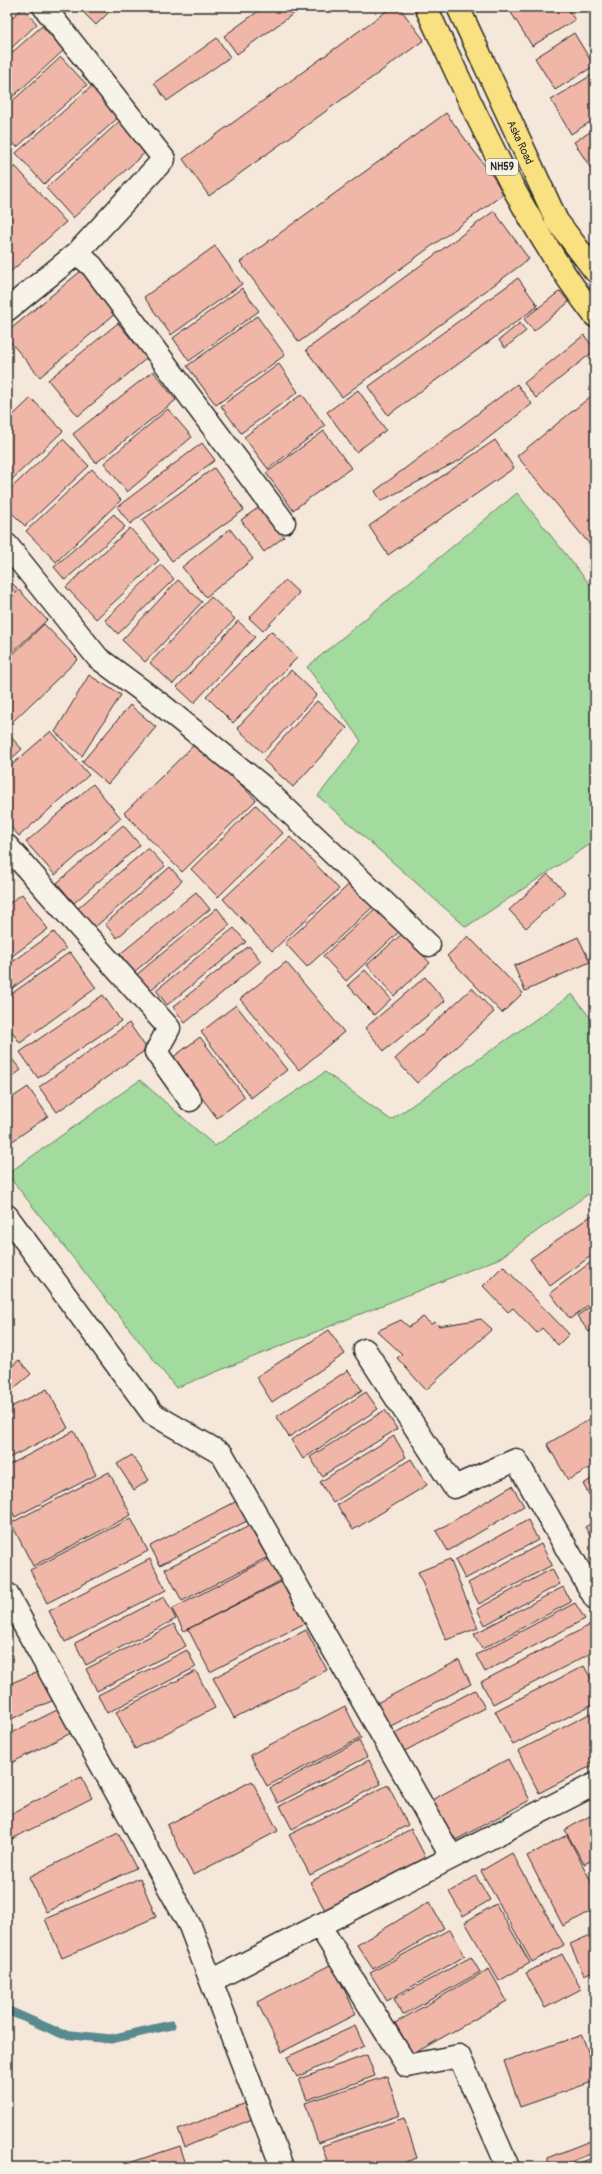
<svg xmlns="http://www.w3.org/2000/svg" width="602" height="2174" viewBox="0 0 602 2174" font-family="Pangolin,sans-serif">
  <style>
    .green { fill: #a3da9e; stroke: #678264 }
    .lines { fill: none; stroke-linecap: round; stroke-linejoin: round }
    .stream { stroke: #598a8f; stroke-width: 9 }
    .building { fill: #f0b7a9; stroke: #2b2b2b }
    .street-casing { stroke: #2b2b2b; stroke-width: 25 }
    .highway-casing { stroke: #2b2b2b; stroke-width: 25 }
    .street { stroke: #f7f3e8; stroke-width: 22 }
    .highway { stroke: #f9e181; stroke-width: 22 }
    .labels { text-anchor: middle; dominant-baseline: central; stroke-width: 4; stroke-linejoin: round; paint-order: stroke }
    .shield { fill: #f7f3e8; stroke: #686764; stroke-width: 1 }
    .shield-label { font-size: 10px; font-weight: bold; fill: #2b2b2b }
    .street-label { font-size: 11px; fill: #2b2b2b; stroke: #f7f3e8 }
  </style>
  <rect width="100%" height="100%" fill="#f6e7db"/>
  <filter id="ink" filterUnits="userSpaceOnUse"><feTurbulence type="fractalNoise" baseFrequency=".025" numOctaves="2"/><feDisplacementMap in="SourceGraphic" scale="8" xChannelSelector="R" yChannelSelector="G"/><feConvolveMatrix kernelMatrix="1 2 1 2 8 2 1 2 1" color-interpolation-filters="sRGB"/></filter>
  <g filter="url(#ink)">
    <path class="green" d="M 517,493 L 595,591 L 595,841 L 466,927 L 318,796 L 361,741 L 307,667 Z
      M 572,994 L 595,1024 L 595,1189 L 500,1258 L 176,1388 L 7,1174 L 140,1080 L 215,1146 L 325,1072 L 391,1120 Z"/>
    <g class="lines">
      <path class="stream" d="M 7,2010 L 62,2034 L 111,2039 L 171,2025"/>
    </g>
    <path class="building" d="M 86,7 L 114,7 L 96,25 L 82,11 Z
      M 264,7 L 303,7 L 237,54 L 224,36 Z
      M 392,7 L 399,7 L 424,40 L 209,196 L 183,159 Z
      M 517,7 L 566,7 L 575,20 L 532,46 L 510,11 Z
      M 23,8 L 37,24 L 7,52 L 7,22 Z
      M 42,26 L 64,50 L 7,102 L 7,57 Z
      M 574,33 L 594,66 L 555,90 L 535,58 Z
      M 217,38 L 230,57 L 167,101 L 154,83 Z
      M 61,57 L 87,85 L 17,147 L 7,136 L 7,106 Z
      M 595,73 L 595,119 L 571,134 L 551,100 Z
      M 92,86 L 120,116 L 44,184 L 16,153 Z
      M 446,113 L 505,193 L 299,342 L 240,262 Z
      M 122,119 L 149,149 L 73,218 L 46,188 Z
      M 595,129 L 595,175 L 574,142 Z
      M 15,166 L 66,222 L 7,275 L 7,174 Z
      M 494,211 L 529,259 L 342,397 L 306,350 Z
      M 215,246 L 242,284 L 171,335 L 144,297 Z
      M 81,271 L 116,313 L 40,377 L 7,338 L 7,332 Z
      M 518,278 L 538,306 L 388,415 L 368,387 Z
      M 242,288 L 259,311 L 189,361 L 173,338 Z
      M 560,291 L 569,302 L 534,331 L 524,319 Z
      M 257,316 L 285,355 L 216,405 L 187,366 Z
      M 118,323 L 147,358 L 78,416 L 48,380 Z
      M 520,323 L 526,331 L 505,348 L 499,340 Z
      M 584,335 L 595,350 L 536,398 L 524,383 Z
      M 279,364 L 298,392 L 241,433 L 221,406 Z
      M 153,371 L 176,400 L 96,463 L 73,434 Z
      M 517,384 L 532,404 L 460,460 L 381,501 L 375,491 Z
      M 358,390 L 386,430 L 356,452 L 327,412 Z
      M 595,393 L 595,542 L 591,546 L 517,456 Z
      M 302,394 L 325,426 L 268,469 L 244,437 Z
      M 31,398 L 63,431 L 7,484 L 7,421 Z
      M 168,409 L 192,437 L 127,492 L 104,463 Z
      M 324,431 L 351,468 L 293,510 L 266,473 Z
      M 63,439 L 89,466 L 25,526 L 7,508 L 7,492 Z
      M 495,440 L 514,468 L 388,555 L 369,526 Z
      M 202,443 L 215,460 L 130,524 L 117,507 Z
      M 214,468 L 244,510 L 172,561 L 142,520 Z
      M 92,469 L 121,500 L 56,562 L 26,531 Z
      M 262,505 L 284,537 L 264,552 L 241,520 Z
      M 114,514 L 125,527 L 65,580 L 54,567 Z
      M 130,528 L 159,560 L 96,619 L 66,587 Z
      M 230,529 L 253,559 L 206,597 L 182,567 Z
      M 595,560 L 595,575 L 588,567 Z
      M 161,565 L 174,579 L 118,634 L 105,620 Z
      M 7,578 L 17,588 L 7,598 Z
      M 178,580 L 202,602 L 145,662 L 122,640 Z
      M 285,580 L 299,593 L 263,631 L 249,618 Z
      M 19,590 L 47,620 L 7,657 L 7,602 Z
      M 211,597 L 235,619 L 173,684 L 150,663 Z
      M 238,621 L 255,637 L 194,703 L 177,687 Z
      M 44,624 L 78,659 L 8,726 L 7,660 Z
      M 271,631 L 297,658 L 233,723 L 206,696 Z
      M 291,670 L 317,695 L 263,753 L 237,728 Z
      M 89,675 L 121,695 L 82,756 L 55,732 Z
      M 317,701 L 347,728 L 293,787 L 263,760 Z
      M 130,705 L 156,727 L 108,784 L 82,762 Z
      M 51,731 L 89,775 L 19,836 L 7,823 L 7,769 Z
      M 7,733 L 22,749 L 7,763 Z
      M 198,741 L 256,800 L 182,872 L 124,813 Z
      M 93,784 L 121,818 L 55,875 L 26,842 Z
      M 256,805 L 283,833 L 218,897 L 191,869 Z
      M 123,825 L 140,845 L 74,903 L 57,883 Z
      M 290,837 L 339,889 L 272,951 L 223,899 Z
      M 148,848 L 165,866 L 94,928 L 77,909 Z
      M 170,867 L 182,881 L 117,938 L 105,924 Z
      M 548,874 L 565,892 L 526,928 L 509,910 Z
      M 354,880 L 376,904 L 307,967 L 285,943 Z
      M 196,892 L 210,909 L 134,972 L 120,954 Z
      M 22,894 L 48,929 L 7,960 L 7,905 Z
      M 377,907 L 399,932 L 346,981 L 323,956 Z
      M 217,908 L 230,925 L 148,992 L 135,976 Z
      M 234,928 L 246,942 L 167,1005 L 156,990 Z
      M 54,932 L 66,949 L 7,992 L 7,966 Z
      M 403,933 L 430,963 L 394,996 L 367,965 Z
      M 468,936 L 523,993 L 502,1013 L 447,956 Z
      M 578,937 L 590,962 L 525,991 L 514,966 Z
      M 249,946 L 261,961 L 185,1023 L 173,1007 Z
      M 70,952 L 96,988 L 20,1043 L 7,1025 L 7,997 Z
      M 286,962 L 344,1032 L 299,1070 L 240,999 Z
      M 365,970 L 391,999 L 374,1015 L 348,985 Z
      M 425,977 L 445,1001 L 384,1051 L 365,1028 Z
      M 472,988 L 494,1012 L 417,1083 L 395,1059 Z
      M 103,995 L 121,1021 L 38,1078 L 20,1052 Z
      M 236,1005 L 287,1070 L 251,1098 L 201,1032 Z
      M 129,1023 L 147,1049 L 57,1112 L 39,1087 Z
      M 200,1037 L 245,1097 L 217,1118 L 172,1058 Z
      M 7,1053 L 21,1070 L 7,1081 Z
      M 28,1087 L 48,1116 L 7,1145 L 7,1101 Z
      M 595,1213 L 595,1253 L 550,1286 L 530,1259 Z
      M 595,1259 L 595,1300 L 570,1319 L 550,1293 Z
      M 503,1266 L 569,1334 L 558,1345 L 542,1328 L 537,1333 L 513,1308 L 508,1312 L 483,1286 Z
      M 595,1303 L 595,1327 L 589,1332 L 577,1316 Z
      M 423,1317 L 431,1324 L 435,1322 L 439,1326 L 481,1319 L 492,1329 L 426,1390 L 397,1358 L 402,1354 L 377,1331 L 401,1320 L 409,1327 Z
      M 329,1330 L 345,1354 L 272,1402 L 256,1377 Z
      M 19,1360 L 31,1374 L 7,1394 L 7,1370 Z
      M 348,1370 L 362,1390 L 289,1437 L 276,1417 Z
      M 47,1389 L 68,1428 L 7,1459 L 7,1409 Z
      M 366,1392 L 378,1409 L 303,1459 L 291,1440 Z
      M 385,1410 L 397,1429 L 322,1476 L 310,1457 Z
      M 595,1416 L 595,1465 L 568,1480 L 547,1444 Z
      M 74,1431 L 96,1475 L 15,1517 L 7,1501 L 7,1466 Z
      M 394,1436 L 406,1457 L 333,1503 L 320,1482 Z
      M 132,1455 L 149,1480 L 134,1490 L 117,1464 Z
      M 411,1459 L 427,1485 L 353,1530 L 337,1505 Z
      M 109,1472 L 131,1515 L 33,1566 L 11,1523 Z
      M 595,1477 L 595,1505 L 583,1484 Z
      M 512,1486 L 524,1506 L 448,1551 L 436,1531 Z
      M 239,1500 L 249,1520 L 160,1565 L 150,1546 Z
      M 131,1518 L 148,1551 L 47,1603 L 30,1570 Z
      M 528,1520 L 538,1540 L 465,1579 L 455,1560 Z
      M 595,1521 L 595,1544 L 585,1527 Z
      M 251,1525 L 268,1557 L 182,1601 L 165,1569 Z
      M 541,1544 L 552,1565 L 479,1604 L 468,1583 Z
      M 272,1557 L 284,1579 L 184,1631 L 172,1609 Z
      M 150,1559 L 166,1590 L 65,1642 L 49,1611 Z
      M 450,1559 L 478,1628 L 446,1640 L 418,1572 Z
      M 552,1569 L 560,1584 L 485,1625 L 477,1609 Z
      M 285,1580 L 307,1622 L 210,1672 L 188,1629 Z
      M 563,1587 L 571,1602 L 482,1649 L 474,1634 Z
      M 164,1597 L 176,1619 L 86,1665 L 75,1643 Z
      M 575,1603 L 585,1619 L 485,1672 L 476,1655 Z
      M 174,1624 L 186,1646 L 97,1691 L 86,1669 Z
      M 590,1625 L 595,1634 L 595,1651 L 493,1704 L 481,1682 Z
      M 306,1630 L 327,1670 L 234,1718 L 213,1678 Z
      M 187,1650 L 196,1667 L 107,1713 L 98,1695 Z
      M 459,1660 L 471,1684 L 387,1728 L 375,1704 Z
      M 584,1666 L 595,1686 L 595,1703 L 513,1745 L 495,1711 Z
      M 42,1670 L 54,1700 L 7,1721 L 7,1685 Z
      M 196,1671 L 215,1708 L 135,1749 L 116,1712 Z
      M 475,1690 L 485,1708 L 401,1753 L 391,1735 Z
      M 345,1706 L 361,1738 L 267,1786 L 250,1755 Z
      M 59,1709 L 71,1733 L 7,1765 L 7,1735 Z
      M 595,1711 L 595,1764 L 539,1793 L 518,1751 Z
      M 359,1741 L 367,1757 L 278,1803 L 270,1788 Z
      M 508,1759 L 530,1800 L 452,1842 L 430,1801 Z
      M 369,1760 L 381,1784 L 292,1829 L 280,1806 Z
      M 81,1777 L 92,1798 L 10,1840 L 7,1835 L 7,1816 Z
      M 252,1781 L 278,1831 L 193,1875 L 167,1825 Z
      M 388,1785 L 408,1825 L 310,1875 L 289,1835 Z
      M 595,1813 L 595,1859 L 584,1864 L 565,1830 Z
      M 411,1829 L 428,1862 L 327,1914 L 310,1882 Z
      M 118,1833 L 136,1868 L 46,1912 L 29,1877 Z
      M 567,1835 L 595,1889 L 595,1909 L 563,1926 L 527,1856 Z
      M 512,1853 L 564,1945 L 532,1962 L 481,1871 Z
      M 476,1876 L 490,1900 L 463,1916 L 449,1892 Z
      M 140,1878 L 156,1917 L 62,1958 L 45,1919 Z
      M 429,1902 L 444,1928 L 373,1969 L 357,1945 Z
      M 496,1904 L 530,1963 L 499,1981 L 465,1922 Z
      M 450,1929 L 465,1956 L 387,2001 L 370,1973 Z
      M 595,1933 L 595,1970 L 584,1975 L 570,1944 Z
      M 562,1954 L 581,1989 L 545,2008 L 526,1973 Z
      M 471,1957 L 480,1972 L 403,2015 L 394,1999 Z
      M 332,1964 L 356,2014 L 282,2052 L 257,2002 Z
      M 489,1969 L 507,2001 L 413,2054 L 395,2023 Z
      M 355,2026 L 364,2046 L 297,2077 L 287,2057 Z
      M 582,2035 L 595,2071 L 595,2081 L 520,2107 L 504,2061 Z
      M 367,2055 L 375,2076 L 307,2100 L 299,2079 Z
      M 387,2076 L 400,2115 L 318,2143 L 305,2103 Z
      M 251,2101 L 257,2117 L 185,2147 L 178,2130 Z
      M 404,2118 L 417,2158 L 391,2167 L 329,2167 L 322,2146 Z
      M 595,2139 L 595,2152 L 558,2167 L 551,2167 L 547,2158 Z
      M 180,2146 L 187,2167 L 117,2167 Z
      M 595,2157 L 595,2167 L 569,2167 Z"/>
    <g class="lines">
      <g class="street-casing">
        <path id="street" d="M 77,253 L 92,266 L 284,522
          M 7,310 L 77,253 L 164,159 L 44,7
          M 7,545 L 98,658 L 163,706 L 262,786 L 429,945
          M 7,846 L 169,1028 L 156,1052 L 190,1100
          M 7,1216 L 153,1414 L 222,1454 L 451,1856
          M 365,1350 L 454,1487 L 516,1460 L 595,1598
          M 7,1594 L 190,1926 L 282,2167
          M 319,1925 L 407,2066 L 459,2056 L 508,2167
          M 211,1981 L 595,1784"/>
      </g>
      <g class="highway-casing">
        <g id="highway">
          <path d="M 426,7 C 475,113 523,223 595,316"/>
          <path id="s1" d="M 458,7 L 557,221 L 595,271"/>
        </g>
      </g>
      <use href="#street" class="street"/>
      <use href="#highway" class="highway"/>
    </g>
  </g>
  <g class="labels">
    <rect class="shield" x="486" y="159" width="32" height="16" rx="3"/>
    <g class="shield-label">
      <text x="502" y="167">NH59</text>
    </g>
    <g class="street-label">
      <text stroke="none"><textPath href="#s1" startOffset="149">Aska Road</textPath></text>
    </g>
  </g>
  <rect width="602" height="2174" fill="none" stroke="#f7f3e8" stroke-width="24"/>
  <rect x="12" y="12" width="578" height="2150" fill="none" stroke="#2b2b2b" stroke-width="1.5" filter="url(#ink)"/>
</svg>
